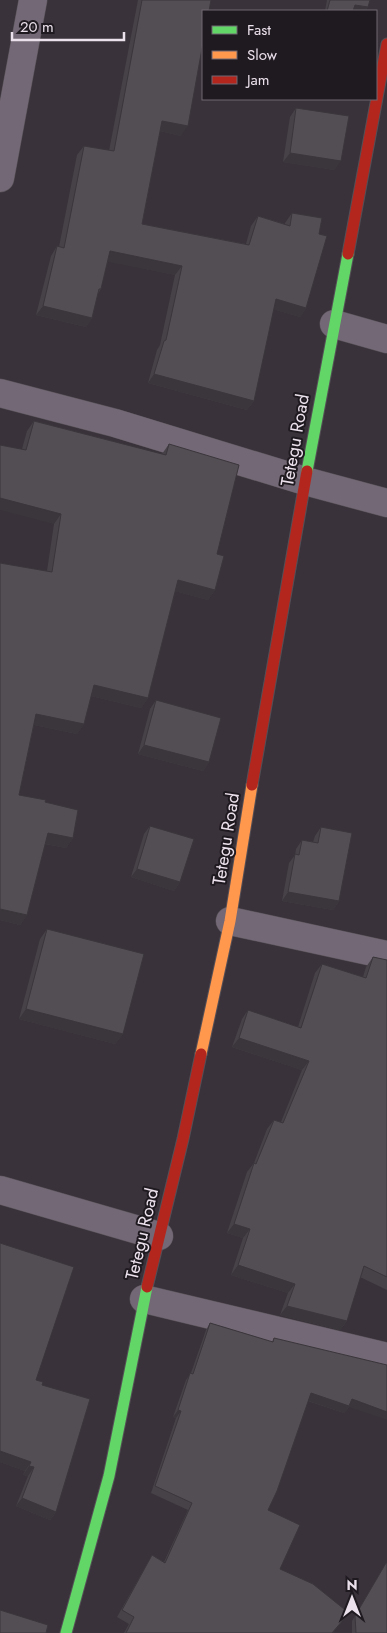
<svg xmlns="http://www.w3.org/2000/svg" width="387" height="1633" viewBox="0 0 387 1633" font-family="Jost,sans-serif">
  <style>
    .lines { fill: none; stroke-linecap: round; stroke-linejoin: round }
    .street-casing { stroke: #554f56; stroke-width: 29 }
    .fast-casing { stroke: #554f56; stroke-width: 13 }
    .slow-casing { stroke: #554f56; stroke-width: 13 }
    .jam-casing { stroke: #554f56; stroke-width: 13 }
    .street { stroke: #736875; stroke-width: 28 }
    .fast { stroke: #63d668; stroke-width: 11 }
    .slow { stroke: #ff974d; stroke-width: 11 }
    .jam { stroke: #b3261e; stroke-width: 11 }
    .wall { fill: #474248 }
    .shaded-wall { fill: #3a363b }
    .building { fill: #534d54; stroke: #3a363b }
    .labels { text-anchor: middle; dominant-baseline: central; stroke-width: 4; stroke-linejoin: round; paint-order: stroke }
    .street-label { font-size: 18px; fill: #ebe1ec; stroke: #1f1920 }
  </style>
  <rect width="100%" height="100%" fill="#39323a"/>
  <g class="lines">
    <g class="street-casing">
      <path id="street" d="M 0,178 L 33,0
        M 334,324 L 387,339
        M 0,393 L 115,423 L 305,481 L 387,503
        M 230,921 L 387,955
        M 0,1190 L 159,1236
        M 144,1299 L 387,1357"/>
    </g>
    <g class="fast-casing">
      <path id="fast" d="M 307,471 L 348,254
        M 66,1633 L 109,1476 L 147,1287"/>
    </g>
    <g class="slow-casing">
      <path id="slow" d="M 201,1054 L 230,921 L 252,785"/>
    </g>
    <g class="jam-casing">
      <path id="jam" d="M 348,254 L 387,44
        M 252,785 L 307,471
        M 147,1287 L 183,1139 L 201,1054"/>
    </g>
    <use href="#street" class="street"/>
    <use href="#fast" class="fast"/>
    <use href="#slow" class="slow"/>
    <use href="#jam" class="jam"/>
  </g>
  <path class="wall" d="M 138,0 L 211,0 L 181,136 L 160,131 L 142,224 L 246,244 L 251,226 L 258,216 L 285,224 L 285,223 L 292,213 L 319,234 L 306,308 L 300,317 L 273,309 L 254,401 L 247,410 L 148,383 L 157,350 L 160,345 L 175,275 L 107,261 L 101,289 L 97,295 L 92,318 L 86,327 L 36,315 L 51,256 L 57,246 L 59,247 L 77,155 L 84,146 L 109,151 Z
    M 327,0 L 370,0 L 368,7 L 365,11 L 358,11 L 354,10 L 353,11 L 325,11 Z
    M 296,108 L 335,170 L 283,162 L 290,117 Z
    M 34,421 L 162,454 L 169,444 L 217,554 L 215,590 L 208,600 L 175,591 L 148,698 L 141,708 L 91,696 L 84,724 L 77,734 L 34,725 L 19,795 L 45,802 L 73,838 L 66,848 L 45,844 L 27,915 L 20,925 L 0,920 L 0,563 L 47,571 L 54,524 L 22,449 L 27,431 Z
    M 156,700 L 209,762 L 203,771 L 138,754 L 150,709 Z
    M 150,826 L 180,882 L 174,891 L 131,877 L 144,834 Z
    M 321,827 L 339,901 L 333,910 L 282,901 L 289,863 L 295,855 L 296,849 L 302,840 L 313,842 L 315,836 Z
    M 47,929 L 123,1034 L 115,1044 L 19,1019 L 40,939 Z
    M 373,957 L 387,960 L 387,1290 L 360,1277 L 347,1321 L 340,1330 L 280,1315 L 288,1293 L 231,1275 L 243,1238 L 227,1233 L 247,1172 L 254,1163 L 267,1129 L 274,1120 L 281,1122 L 302,1070 L 232,1047 L 242,1019 L 248,1010 L 298,1027 L 315,973 L 322,964 L 363,977 L 366,967 Z
    M 0,1243 L 36,1380 L 42,1385 L 56,1512 L 50,1520 L 16,1506 L 28,1476 L 23,1475 L 25,1471 L 0,1462 Z
    M 210,1323 L 272,1342 L 274,1338 L 349,1407 L 344,1413 L 308,1401 L 268,1510 L 280,1569 L 349,1613 L 333,1633 L 124,1633 L 129,1624 L 117,1617 L 148,1562 L 152,1555 L 164,1562 L 188,1510 L 151,1493 L 176,1418 L 173,1417 L 186,1380 L 191,1373 L 206,1330 Z
    M 386,1563 L 387,1633 L 352,1633 L 352,1621 Z"/>
  <path class="shaded-wall" d="M 355,5 L 368,7 L 365,11 L 358,11 L 352,10 Z
    M 162,121 L 188,126 L 181,136 L 156,130 Z
    M 290,153 L 341,161 L 335,170 L 283,162 Z
    M 110,251 L 182,266 L 175,275 L 103,261 Z
    M 276,299 L 306,308 L 300,317 L 269,308 Z
    M 43,306 L 92,318 L 86,327 L 36,315 Z
    M 154,374 L 254,401 L 247,410 L 148,383 Z
    M 0,498 L 61,514 L 54,524 L 0,510 Z
    M 178,580 L 215,590 L 208,600 L 171,590 Z
    M 94,685 L 148,698 L 141,708 L 87,695 Z
    M 36,714 L 84,724 L 77,734 L 29,724 Z
    M 144,745 L 209,762 L 203,771 L 138,754 Z
    M 48,833 L 73,838 L 66,848 L 41,843 Z
    M 137,869 L 180,882 L 174,891 L 131,877 Z
    M 288,892 L 339,901 L 333,910 L 282,901 Z
    M 0,909 L 27,915 L 20,925 L 0,920 Z
    M 26,1009 L 123,1034 L 115,1044 L 19,1019 Z
    M 239,1038 L 309,1061 L 302,1070 L 232,1047 Z
    M 234,1224 L 250,1229 L 243,1238 L 227,1233 Z
    M 238,1265 L 295,1284 L 288,1293 L 231,1275 Z
    M 287,1306 L 347,1321 L 340,1330 L 280,1315 Z
    M 311,1393 L 352,1399 L 387,1412 L 387,1420 L 349,1407 L 344,1413 L 306,1400 Z
    M 178,1410 L 181,1411 L 176,1418 L 173,1417 Z
    M 0,1451 L 31,1462 L 25,1471 L 0,1462 Z
    M 29,1466 L 34,1467 L 28,1476 L 23,1475 Z
    M 22,1498 L 56,1512 L 50,1520 L 16,1506 Z
    M 349,1613 L 344,1620 L 333,1633 L 332,1633 Z"/>
  <path class="building" d="M 142,0 L 211,0 L 209,11 L 203,11 L 203,43 L 188,126 L 162,121 L 142,224 L 249,245 L 258,216 L 290,226 L 292,213 L 322,218 L 319,234 L 327,236 L 306,308 L 276,299 L 254,401 L 154,374 L 164,341 L 166,340 L 182,266 L 110,251 L 101,289 L 99,289 L 92,318 L 43,306 L 57,246 L 64,248 L 84,146 L 114,151 Z
    M 330,0 L 370,0 L 368,7 L 355,5 L 353,11 L 327,11 Z
    M 296,108 L 349,116 L 341,161 L 290,153 Z
    M 34,421 L 166,455 L 169,444 L 239,465 L 217,554 L 224,556 L 215,590 L 178,580 L 148,698 L 94,685 L 84,724 L 36,714 L 19,795 L 46,800 L 45,802 L 78,810 L 73,838 L 48,833 L 27,915 L 0,909 L 0,563 L 52,572 L 61,514 L 0,498 L 0,445 L 26,450 Z
    M 156,700 L 221,718 L 209,762 L 144,745 Z
    M 150,826 L 194,839 L 180,882 L 137,869 Z
    M 321,827 L 352,833 L 339,901 L 288,892 L 295,854 L 299,855 L 302,840 L 318,843 Z
    M 47,929 L 144,954 L 123,1034 L 26,1009 Z
    M 373,957 L 387,960 L 387,1277 L 364,1266 L 347,1321 L 287,1306 L 295,1284 L 238,1265 L 250,1229 L 234,1224 L 254,1163 L 256,1164 L 274,1120 L 283,1123 L 309,1061 L 239,1038 L 248,1010 L 301,1028 L 322,964 L 366,978 Z
    M 0,1243 L 74,1267 L 36,1380 L 43,1382 L 42,1385 L 90,1399 L 56,1512 L 22,1498 L 34,1467 L 29,1466 L 31,1462 L 0,1451 Z
    M 210,1323 L 273,1342 L 274,1338 L 387,1365 L 387,1412 L 352,1399 L 349,1406 L 311,1393 L 277,1491 L 268,1510 L 300,1525 L 280,1569 L 313,1584 L 349,1613 L 332,1633 L 126,1633 L 134,1617 L 122,1610 L 152,1555 L 165,1563 L 192,1503 L 155,1486 L 181,1411 L 178,1410 L 190,1373 L 193,1374 Z
    M 386,1563 L 387,1563 L 387,1633 L 356,1633 L 355,1616 Z
    M 0,1610 L 48,1625 L 46,1633 L 0,1633 Z"/>
  <g class="labels">
    <g class="street-label">
      <text transform="translate(295 440) rotate(-80)">Tetegu Road</text>
      <text transform="translate(226 839) rotate(-81)">Tetegu Road</text>
      <text transform="translate(142 1234) rotate(-77)">Tetegu Road</text>
    </g>
  </g>
  <rect x="202" y="10" width="175" height="90" fill="#1f1920" stroke="#716972"/>
  <rect x="212" y="26" width="25" height="8" fill="#63d668" stroke="#716972"/>
  <text x="247" y="35" font-size="15" fill="#ebe1ec">Fast</text>
  <rect x="212" y="51" width="25" height="8" fill="#ff974d" stroke="#716972"/>
  <text x="247" y="60" font-size="15" fill="#ebe1ec">Slow</text>
  <rect x="212" y="76" width="25" height="8" fill="#b3261e" stroke="#716972"/>
  <text x="247" y="85" font-size="15" fill="#ebe1ec">Jam</text>
  <g transform="translate(352 1598)" stroke="#1f1920" stroke-width="4" paint-order="stroke">
  <path d="M0-4L9 19L0 12L-9 19Z" fill="#ebe1ec"/>
  <text y="-8" font-size="14" font-weight="bold" text-anchor="middle" fill="#ebe1ec">N</text>
  </g>
  <path d="M12 32v8h112v-8" fill="none" stroke="#ebe1ec" stroke-width="2.5"/>
  <text x="20" y="32" font-size="15" fill="#ebe1ec" stroke="#1f1920" stroke-width="4" paint-order="stroke">20 m</text>
</svg>
